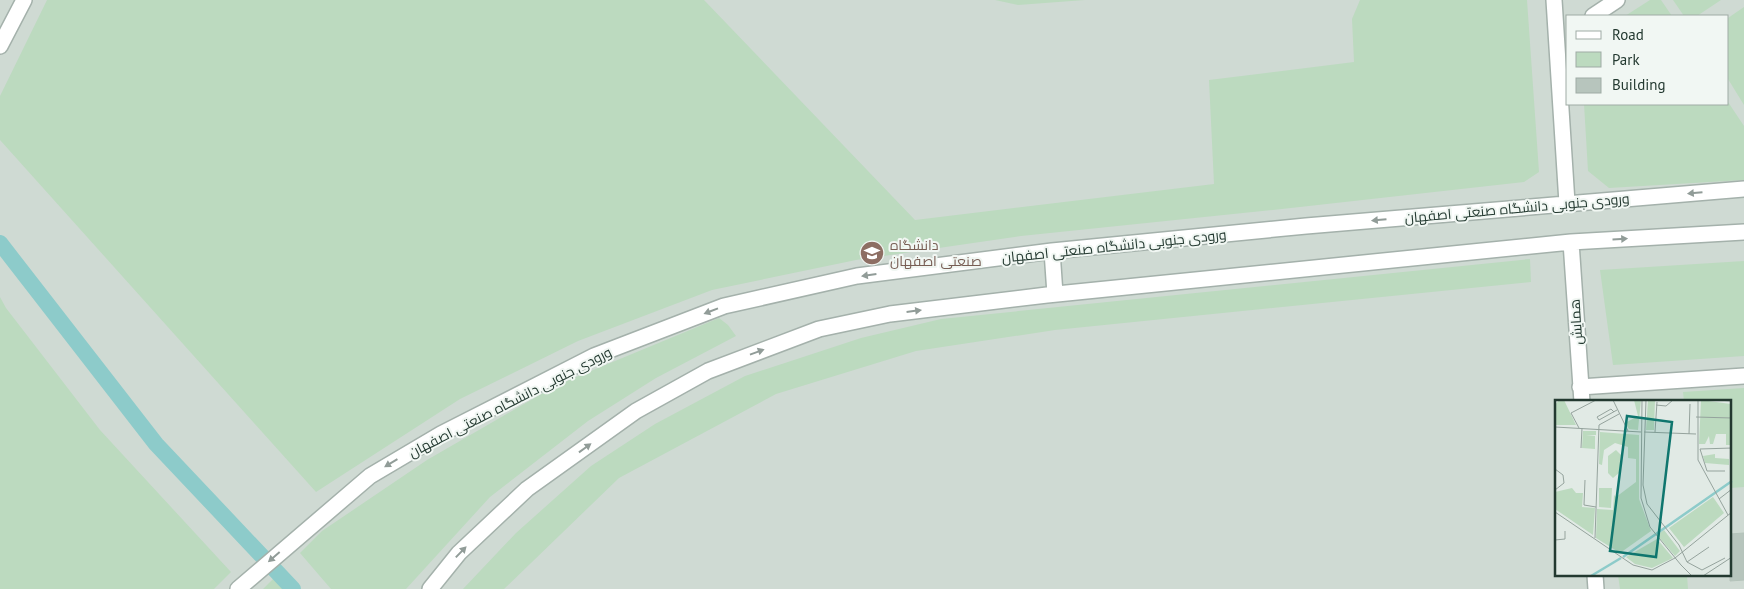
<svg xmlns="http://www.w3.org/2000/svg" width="1744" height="589" viewBox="0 0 1744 589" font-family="'PT Sans',Cairo,sans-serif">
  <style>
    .built { fill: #cfdad3; fill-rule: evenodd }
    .green { fill: #bcdabf }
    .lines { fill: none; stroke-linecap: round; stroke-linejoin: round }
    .canal { stroke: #8dcbca; stroke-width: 16 }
    .building { fill: #b7c5bd; stroke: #b4c3ba }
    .minor-casing { stroke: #a4b1ab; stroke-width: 18 }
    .minor { stroke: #fff; stroke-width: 15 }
    .oneway { fill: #919c98 }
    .labels { text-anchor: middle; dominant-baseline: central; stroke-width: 4; stroke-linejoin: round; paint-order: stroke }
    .street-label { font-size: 14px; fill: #233930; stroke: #f1f7f3 }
    .education-label { font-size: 14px; fill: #785e54; stroke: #f1f7f3; text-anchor: start }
    .inset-river { fill: none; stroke: #8dcbca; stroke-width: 2.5 }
    .inset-road { fill: none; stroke: #95a39d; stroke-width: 1 }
    .view { fill: #0f766e; fill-opacity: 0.15; stroke: #0f766e; stroke-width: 2.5 }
    .inset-edge { fill: none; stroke: #233930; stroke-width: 2.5 }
  </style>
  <rect width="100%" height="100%" fill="#e1eae5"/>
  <path class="built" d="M 0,0 L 1744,0 L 1744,589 L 0,589 ZM 1568,16 L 1728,16 L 1728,104 L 1568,104 ZM 1556,402 L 1730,402 L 1730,575 L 1556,575 Z"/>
  <path class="green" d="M 47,0 L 704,0 L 915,220 L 1214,184 L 1209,80 L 1354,62 L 1352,19 L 1360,0 L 1527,0 L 1539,172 L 1524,182 L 1273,210 L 1021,236 L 856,260 L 712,290 L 578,341 L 460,399 L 316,492 L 0,140 L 0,96 Z
    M 995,0 L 1085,0 L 1018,5 Z
    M 1650,0 L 1661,0 L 1672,16 L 1625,16 Z
    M 1673,0 L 1721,0 L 1697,16 L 1684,16 Z
    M 1744,7 L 1744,105 L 1728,79 L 1728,18 Z
    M 1728,102 L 1744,126 L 1744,180 L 1609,188 L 1588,171 L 1584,104 L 1728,104 Z
    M 1530,259 L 1531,282 L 1055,330 L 916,351 L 776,394 L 619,478 L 504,589 L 463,589 L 516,533 L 591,466 L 655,424 L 745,376 L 861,338 L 941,319 Z
    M 1744,261 L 1744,356 L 1613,365 L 1600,270 Z
    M 0,297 L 6,308 L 100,430 L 231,572 L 214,589 L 0,589 Z
    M 719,318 L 728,325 L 736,336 L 656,378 L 588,421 L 490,497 L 406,589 L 331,589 L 300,553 L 322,531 L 427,460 L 557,385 Z
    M 1744,388 L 1744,487 L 1730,488 L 1730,402 L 1684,401 L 1683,392 Z
    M 1618,575 L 1687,575 L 1688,589 L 1620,589 Z
    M 274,578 L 283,589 L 263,589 Z"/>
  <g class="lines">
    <path class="canal" d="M 0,243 L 156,444 L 293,589"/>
  </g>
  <path class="building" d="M 1744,533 L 1744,580 L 1730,581 L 1730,534 Z"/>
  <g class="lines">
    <g class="minor-casing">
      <path id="minor" d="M 1554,0 L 1567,203
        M 1593,16 L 1617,0
        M 0,46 L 24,0
        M 1571,242 L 1582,402
        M 1052,251 L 1055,294
        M 1580,387 L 1744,376
        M 1595,575 L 1596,589
        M 238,589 L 370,476 L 441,434 L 594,356 L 724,306 L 857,276 L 1052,251 L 1306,226 L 1744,189
        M 430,589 L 459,553 L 527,489 L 636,411 L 708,371 L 819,329 L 890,314 L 1047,295 L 1571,242 L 1744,232"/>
    </g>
    <use href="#minor" class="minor"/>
  </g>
  <defs><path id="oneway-solid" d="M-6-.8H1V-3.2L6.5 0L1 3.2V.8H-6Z" transform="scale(1.25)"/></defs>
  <g class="oneway">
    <use href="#oneway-solid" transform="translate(1695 193) rotate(175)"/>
    <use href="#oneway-solid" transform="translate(1379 220) rotate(175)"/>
    <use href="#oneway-solid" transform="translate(1620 239) rotate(-3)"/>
    <use href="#oneway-solid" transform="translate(869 275) rotate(172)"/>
    <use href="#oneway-solid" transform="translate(711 311) rotate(159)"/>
    <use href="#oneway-solid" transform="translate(914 311) rotate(-7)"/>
    <use href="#oneway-solid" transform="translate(757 352) rotate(-20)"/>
    <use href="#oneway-solid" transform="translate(585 448) rotate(-36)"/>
    <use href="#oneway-solid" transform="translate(391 463) rotate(149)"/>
    <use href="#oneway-solid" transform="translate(461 552) rotate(-46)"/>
    <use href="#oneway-solid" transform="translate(274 557) rotate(139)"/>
  </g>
  <defs>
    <g id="university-disc" transform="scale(1.25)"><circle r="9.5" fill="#8d6e63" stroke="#f1f7f3"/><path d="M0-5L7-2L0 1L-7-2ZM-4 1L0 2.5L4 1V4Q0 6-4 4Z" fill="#fff"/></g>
  </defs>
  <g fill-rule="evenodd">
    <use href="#university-disc" x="872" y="253"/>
  </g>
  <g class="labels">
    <g class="street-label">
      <text transform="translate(1517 208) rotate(-5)">ورودی جنوبی دانشگاه صنعتی اصفهان</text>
      <text transform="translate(1114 246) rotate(-6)">ورودی جنوبی دانشگاه صنعتی اصفهان</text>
      <text transform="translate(1576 322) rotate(-94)">همایش</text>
      <text transform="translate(510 402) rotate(-27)">ورودی جنوبی دانشگاه صنعتی اصفهان</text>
    </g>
    <g class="education-label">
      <text x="890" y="245">دانشگاه<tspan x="890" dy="16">صنعتی اصفهان</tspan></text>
    </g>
  </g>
  <g transform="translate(1555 400)">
    <rect width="176" height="176" fill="#e1eae5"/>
    <path d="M 4,0 L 9,0 L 21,25 L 1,25 L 0,5 ZM 79,0 L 86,0 L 83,30 L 74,29 L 70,23 L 83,16 ZM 93,0 L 100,0 L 99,30 L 91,30 ZM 146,0 L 176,4 L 176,45 L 171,45 L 171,34 L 161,34 L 158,44 L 155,44 L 154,36 L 150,44 L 144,44 ZM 28,31 L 41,31 L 41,35 L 31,35 L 40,36 L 40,49 L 27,48 ZM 45,32 L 84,35 L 84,99 L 96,131 L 65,153 L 41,138 L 42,109 L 58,110 L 59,95 L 61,97 L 81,82 L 81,59 L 73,58 L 73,47 L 60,43 L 49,50 L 47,65 L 44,64 ZM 61,50 L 66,55 L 65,72 L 58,78 L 53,73 L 53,56 ZM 160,54 L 160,58 L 174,59 L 174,65 L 150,63 L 148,56 ZM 17,88 L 21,93 L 28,93 L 27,107 L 40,108 L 38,135 L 0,109 L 0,92 ZM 44,88 L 57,88 L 56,108 L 44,107 ZM 158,97 L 169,113 L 129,147 L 114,128 ZM 109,130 L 125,151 L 120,156 L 102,135 ZM 102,139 L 118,158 L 97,168 L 80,164 L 71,157 Z" fill="#bcdabf"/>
    <path class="inset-river" d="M 68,157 L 177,81M 36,176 L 66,158"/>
    <path class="inset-road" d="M 58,0 L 73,31M 87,0 L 86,98 L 95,127 L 126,165M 91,0 L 88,85 L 92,104 L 124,145 L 132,162 L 154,147M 143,0 L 143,60 L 173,115M 162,0 L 177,1M 101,5 L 111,6 L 118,0M 59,12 L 56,9 L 42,17 L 44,20 L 62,10M 141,17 L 177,18M 0,27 L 86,32M 24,28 L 16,13 L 41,0M 89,32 L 141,34M 100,32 L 102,2M 134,34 L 135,4M 26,48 L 27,28M 0,69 L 8,75 L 9,83 L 0,90M 170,71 L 152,71 L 145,49 L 177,48M 30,80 L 29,105 L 41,107M 164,99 L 177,89M 0,112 L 78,165 L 97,170 L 120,158 L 177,112M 40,138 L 44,25 L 64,14M 0,140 L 10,139 L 10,131M 132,162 L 147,170 L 170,158M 126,165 L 137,176M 148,176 L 177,157"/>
    <path class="view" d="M 72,16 L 117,22 L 101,157 L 55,151 Z"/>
    <rect width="176" height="176" class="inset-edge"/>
  </g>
  <rect x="1566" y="15" width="162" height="90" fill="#f1f7f3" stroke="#9faba5"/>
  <rect x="1576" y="31" width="25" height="8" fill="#ffffff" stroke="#9faba5"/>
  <text x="1612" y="40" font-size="15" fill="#233930">Road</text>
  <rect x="1576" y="52" width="25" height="15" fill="#bcdabf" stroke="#9faba5"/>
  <text x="1612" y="65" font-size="15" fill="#233930">Park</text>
  <rect x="1576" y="78" width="25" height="15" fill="#b7c5bd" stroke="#9faba5"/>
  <text x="1612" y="90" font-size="15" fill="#233930">Building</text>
</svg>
